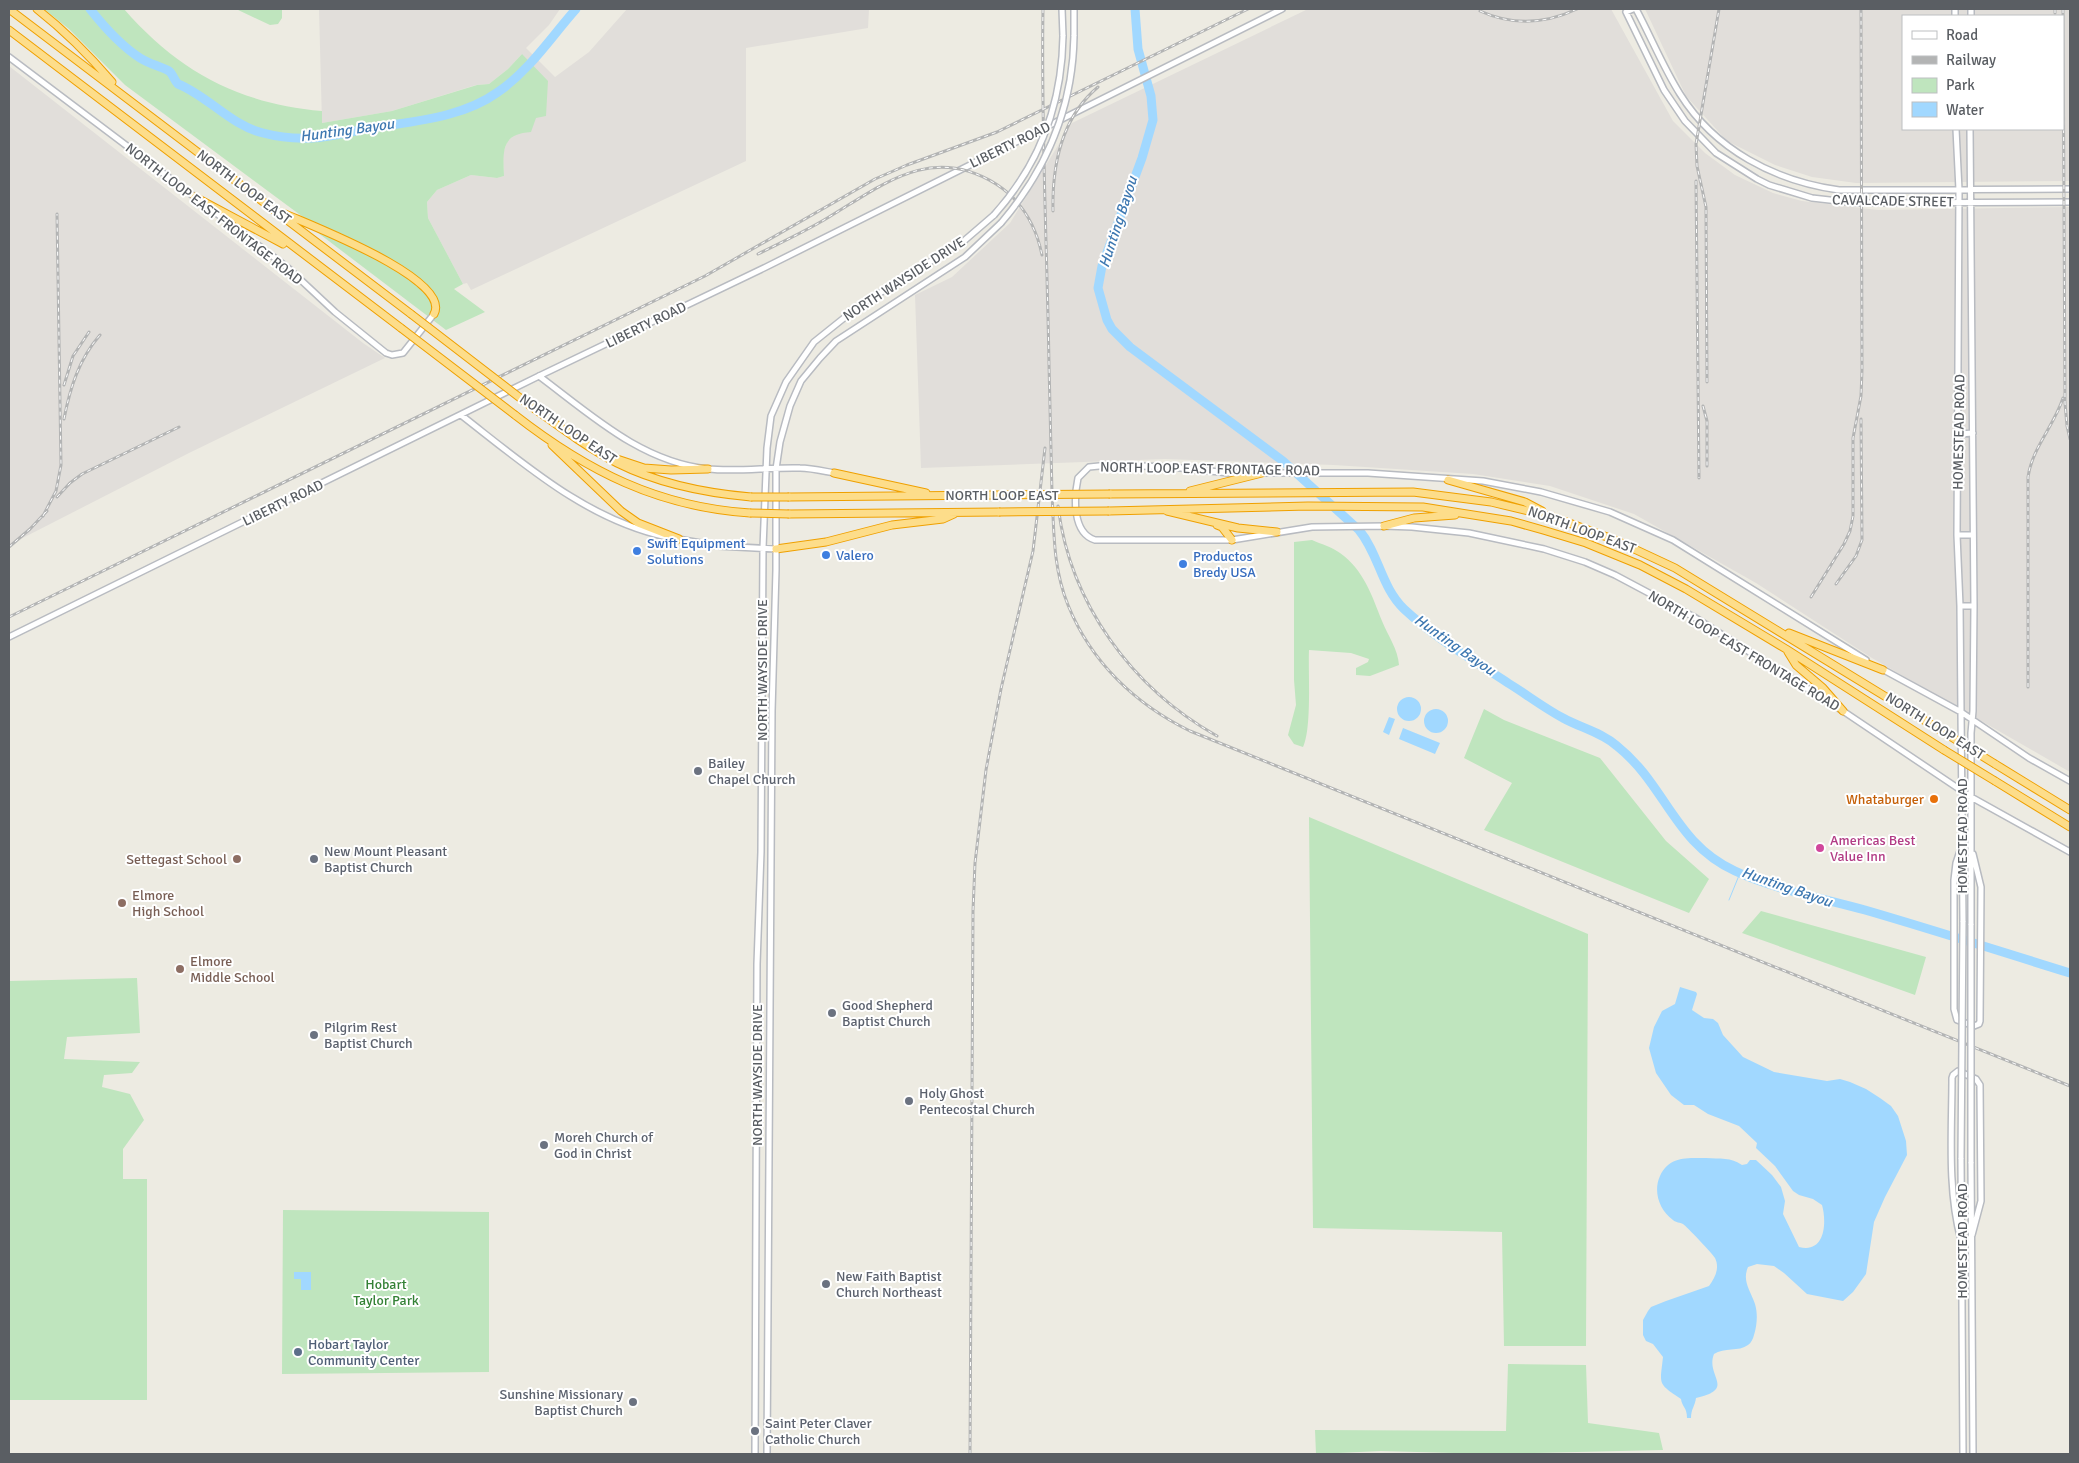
<svg xmlns="http://www.w3.org/2000/svg" width="2079" height="1463" viewBox="0 0 2079 1463" font-family="Signika,sans-serif">
  <style>
    .industrial { fill: #e1deda; fill-rule: evenodd }
    .green { fill: #bfe5be }
    .water { fill: #a1d8ff }
    .lines { fill: none; stroke-linecap: round; stroke-linejoin: round }
    .stream { stroke: #a1d8ff; stroke-width: 1 }
    .river { stroke: #a1d8ff; stroke-width: 9 }
    .secondary-casing { stroke: #b8bbc1; stroke-width: 8 }
    .highway-casing { stroke: #efa000; stroke-width: 9 }
    .secondary { stroke: #fff; stroke-width: 5 }
    .highway { stroke: #fddd8a; stroke-width: 7 }
    .rail-casing { stroke: #b3b4b4; stroke-width: 3 }
    .rail { stroke: #fff; stroke-width: 1; stroke-dasharray: 4; stroke-linecap: butt }
    .secondary-bridge-casing { stroke: #b8bbc1; stroke-width: 8; stroke-linecap: butt }
    .highway-bridge-casing { stroke: #efa000; stroke-width: 9; stroke-linecap: butt }
    .secondary-bridge { stroke: #fff; stroke-width: 5 }
    .highway-bridge { stroke: #fddd8a; stroke-width: 7 }
    .shop-dot { fill: #3f7fe0; stroke: #fff; stroke-width: 2 }
    .worship-dot { fill: #6b7280; stroke: #fff; stroke-width: 2 }
    .food-dot { fill: #e8710a; stroke: #fff; stroke-width: 2 }
    .hotel-dot { fill: #d1479c; stroke: #fff; stroke-width: 2 }
    .education-dot { fill: #8d6e63; stroke: #fff; stroke-width: 2 }
    .service-dot { fill: #5c6f8a; stroke: #fff; stroke-width: 2 }
    .labels { text-anchor: middle; dominant-baseline: central; stroke-width: 4; stroke-linejoin: round; paint-order: stroke }
    .street-label { font-size: 14px; fill: #5a5e63; stroke: #fff }
    .shop-label { font-size: 14px; fill: #366cbe; stroke: #fff; text-anchor: start }
    .worship-label { font-size: 14px; fill: #5b616d; stroke: #fff; text-anchor: start }
    .food-label { font-size: 14px; fill: #c56008; stroke: #fff; text-anchor: end }
    .hotel-label { font-size: 14px; fill: #b23c85; stroke: #fff; text-anchor: start }
    .education-label { font-size: 14px; fill: #785e54; stroke: #fff; text-anchor: start }
    .park-label { font-size: 14px; fill: #338135; stroke: #fff }
    .service-label { font-size: 14px; fill: #4e5e75; stroke: #fff; text-anchor: start }
    .water-label { font-size: 15px; font-style: italic; fill: #3e78b1; stroke: #fff }
  </style>
  <rect width="100%" height="100%" fill="#edebe2"/>
  <path class="industrial" d="M 319,9 L 560,9 L 549,25 L 526,48 L 555,77 L 589,52 L 627,9 L 869,9 L 868,28 L 746,48 L 746,161 L 471,290 L 467,283 L 463,284 L 428,218 L 427,202 L 437,190 L 471,175 L 497,178 L 504,176 L 503,154 L 507,142 L 517,133 L 522,54 L 508,69 L 489,84 L 476,85 L 392,111 L 322,123 Z
    M 1308,9 L 1611,9 L 1673,121 L 1705,153 L 1735,175 L 1773,193 L 1802,201 L 1878,210 L 2070,207 L 2070,772 L 1872,658 L 1756,583 L 1634,514 L 1550,486 L 1473,474 L 1334,465 L 1165,459 L 921,468 L 915,295 L 952,277 L 1010,223 L 1072,123 Z
    M 1645,9 L 2070,9 L 2070,181 L 1856,183 L 1812,177 L 1775,165 L 1727,141 L 1686,96 ZM 1903,16 L 2063,16 L 2063,129 L 1903,129 Z
    M 9,66 L 363,343 L 385,358 L 189,453 L 9,545 Z"/>
  <path class="green" d="M 44,9 L 124,9 C 178,71 239,104 322,111 L 322,123 L 392,111 L 477,85 L 489,84 L 508,69 L 522,54 L 548,81 L 546,116 L 536,118 L 531,132 C 501,134 503,151 504,176 L 497,178 L 471,175 L 437,190 L 427,202 L 428,218 L 463,284 L 454,289 L 485,312 L 446,330 L 313,229 L 307,220 L 125,85 L 69,29 Z
    M 236,9 L 282,9 L 282,18 L 278,24 L 270,25 Z
    M 1312,540 C 1321,544 1332,547 1340,553 C 1364,570 1372,596 1382,621 C 1388,636 1398,649 1399,665 L 1370,676 L 1356,675 L 1356,668 L 1368,662 L 1369,659 L 1351,653 L 1309,650 C 1308,673 1312,728 1303,747 L 1294,744 L 1288,735 L 1296,705 L 1294,680 L 1294,542 Z
    M 1484,709 L 1504,720 L 1600,758 L 1666,841 L 1709,879 L 1689,913 L 1484,830 L 1512,783 L 1464,758 Z
    M 1309,817 L 1588,934 L 1586,1346 L 1504,1346 L 1502,1232 L 1313,1228 Z
    M 1761,911 L 1926,957 L 1915,995 L 1742,933 Z
    M 137,978 L 140,1033 L 67,1037 L 64,1059 L 140,1062 L 132,1073 L 104,1075 L 102,1087 L 130,1094 L 144,1120 L 123,1149 L 123,1179 L 147,1179 L 147,1400 L 9,1400 L 9,981 Z
    M 283,1210 L 489,1212 L 489,1372 L 282,1374 Z
    M 1508,1364 L 1586,1365 L 1588,1423 L 1659,1433 L 1663,1450 L 1490,1454 L 1381,1451 L 1316,1454 L 1315,1430 L 1506,1431 Z"/>
  <path class="water" d="M1397 709a12 12 0 1 1 24 0a12 12 0 1 1-24 0Z
    M1424 721a12 12 0 1 1 24 0a12 12 0 1 1-24 0Z
    M 1389,717 L 1395,719 L 1389,735 L 1383,732 Z
    M 1403,728 L 1440,743 L 1435,754 L 1399,739 Z
    M 1680,987 L 1696,992 L 1697,994 L 1692,1010 L 1704,1018 L 1713,1019 L 1718,1023 L 1723,1035 L 1743,1057 L 1774,1072 L 1827,1081 L 1840,1079 L 1850,1082 L 1866,1089 L 1880,1098 L 1891,1106 L 1898,1116 L 1906,1141 L 1907,1155 L 1885,1197 L 1874,1222 L 1866,1274 L 1853,1292 L 1843,1301 L 1807,1294 L 1784,1273 L 1774,1266 L 1757,1264 L 1748,1267 C 1742,1281 1750,1290 1755,1304 C 1758,1314 1757,1325 1754,1335 C 1753,1339 1751,1343 1748,1345 C 1739,1352 1724,1347 1714,1354 C 1705,1376 1737,1389 1696,1398 C 1695,1406 1691,1409 1691,1418 L 1687,1418 C 1687,1407 1682,1407 1681,1399 C 1657,1383 1660,1385 1663,1357 L 1653,1344 L 1646,1341 L 1643,1335 L 1643,1320 L 1648,1311 L 1651,1307 L 1666,1301 L 1709,1286 C 1715,1278 1720,1268 1715,1258 C 1713,1254 1686,1226 1683,1224 C 1680,1222 1676,1223 1673,1220 C 1659,1210 1653,1191 1660,1176 C 1669,1156 1687,1158 1706,1158 C 1720,1159 1731,1157 1742,1165 L 1747,1164 L 1750,1160 L 1756,1160 L 1772,1175 L 1781,1187 L 1785,1201 L 1783,1214 L 1799,1247 C 1825,1254 1827,1223 1822,1205 L 1813,1199 L 1799,1195 L 1793,1191 L 1775,1166 L 1756,1148 L 1757,1143 L 1739,1126 L 1708,1114 L 1694,1105 L 1684,1105 L 1671,1095 L 1656,1073 L 1649,1048 L 1654,1027 L 1662,1011 L 1675,1004 Z
    M 294,1272 L 311,1272 L 311,1290 L 301,1290 L 301,1279 L 294,1279 Z"/>
  <g class="lines">
    <path class="stream" d="M 1729,900 L 1740,873"/>
    <path class="river" d="M 90,9 C 105,28 120,45 140,58 C 149,64 160,66 169,71 C 173,74 174,80 178,84 C 208,96 230,125 263,133 C 278,137 296,139 312,138 C 332,137 352,131 372,128 C 414,121 462,118 498,92 C 530,70 551,37 576,9
      M 1135,9 L 1138,49 L 1151,96 L 1153,120 L 1142,158 L 1102,266 L 1098,288 L 1107,320 L 1112,329 L 1130,347 L 1283,461 L 1359,530 C 1379,554 1381,587 1404,609 C 1435,638 1473,660 1508,683 C 1526,694 1544,708 1563,718 C 1581,728 1601,732 1617,746 C 1666,785 1674,843 1735,871 C 1776,890 1822,898 1865,910 C 1934,930 2002,952 2070,973"/>
    <g class="secondary-casing">
      <path id="secondary" d="M 1062,9 L 1063,36
        M 1074,9 L 1074,36
        M 1633,9 L 1626,12 L 1664,90 L 1685,121 L 1716,153 L 1757,179 L 1769,185 L 1812,198 L 1856,203 L 2070,202
        M 1636,9 C 1651,37 1663,67 1680,94 C 1715,150 1775,181 1839,190 L 2070,189
        M 1955,9 L 1955,16
        M 1971,16 L 1971,9
        M 9,57 L 196,198
        M 1956,129 L 1959,190 L 1957,535 L 1960,606 L 1963,922
        M 1970,129 L 1974,606 L 1973,711 L 1971,733 L 1971,925
        M 207,206 L 288,268 L 335,312 L 386,353 L 392,355 L 403,353 L 434,314
        M 539,376 C 590,414 641,462 708,469 C 738,472 769,467 800,468 C 811,468 823,471 834,473
        M 461,415 C 524,464 587,520 667,537
        M 1959,434 L 1973,433
        M 1957,535 L 1973,535
        M 678,539 L 718,546 L 776,549
        M 1960,606 L 1974,606
        M 9,637 L 539,376 L 766,267 L 1282,9
        M 1866,660 L 1673,540 L 1610,512 L 1541,492 L 1483,481 L 1368,473 L 1229,473 L 1171,467 L 1109,465 L 1089,467 L 1078,478 C 1074,497 1072,533 1095,540 L 1232,540 L 1312,527 L 1384,526 L 1412,527 L 1469,533 L 1544,549 L 1585,562 L 1615,575 L 1694,617 L 1843,711 L 1971,797 L 2070,852
        M 1882,669 L 1961,712 L 2029,758 L 2070,781
        M 1960,851 L 1956,863 L 1954,880 L 1954,1009 L 1957,1020 L 1974,1026 L 1979,1024 L 1980,1021 L 1981,887 L 1973,854
        M 1961,1158 L 1963,1454
        M 1971,1162 L 1973,1454
        M 1961,1240 C 1947,1189 1952,1131 1952,1078 L 1953,1075 L 1958,1071 L 1976,1079 L 1980,1085 L 1981,1201 L 1972,1235
        M 755,1454 L 757,964 L 761,852 L 763,548 L 767,448 L 771,416 L 786,382 L 814,342 L 859,306 L 965,240 L 994,215
        M 767,1454 L 772,711 L 776,570 L 776,469 L 780,442 L 790,406 L 801,381 L 820,358 L 836,341 L 965,257 L 1001,223"/>
    </g>
    <g class="highway-casing">
      <path id="highway" d="M 9,9 L 411,314
        M 37,9 C 65,31 89,55 112,82
        M 9,30 L 401,328
        M 195,197 L 283,244
        M 283,213 C 307,224 453,279 434,314
        M 528,404 C 557,425 586,447 617,463 C 659,484 705,493 751,497
        M 515,415 C 587,471 658,507 750,513
        M 552,445 L 621,511 L 638,523 L 679,539
        M 617,459 L 644,468 L 671,470 L 708,469
        M 834,473 L 926,493
        M 1448,480 L 1525,502 L 1542,511
        M 1190,491 L 1262,473
        M 1110,494 L 1413,492 L 1491,502 L 1553,517 L 1615,540 L 1675,568 L 1945,733
        M 789,497 L 999,495
        M 1109,511 L 1308,506 L 1423,507 L 1511,521 L 1543,530 L 1586,543 L 1640,565 L 1686,589 L 1786,649 L 1944,750
        M 1167,511 L 1238,528 L 1277,532
        M 789,514 L 999,512
        M 1217,525 L 1222,527 L 1232,540
        M 1384,526 L 1414,518 L 1455,515
        M 776,549 L 826,542 L 892,525 L 943,519 L 954,514
        M 1789,633 L 1883,670
        M 1788,652 L 1796,665 L 1823,688 L 1843,711
        M 1995,764 L 2070,810
        M 1995,781 L 2070,827"/>
    </g>
    <use href="#secondary" class="secondary"/>
    <use href="#highway" class="highway"/>
    <g class="rail-casing">
      <path id="rail" d="M 1043,9 C 1041,127 1047,246 1049,364 C 1050,407 1051,450 1052,493 C 1054,532 1053,568 1068,605 C 1091,662 1135,704 1190,731 L 2070,1086
        M 2055,9 L 2055,13
        M 2063,9 L 2065,403 L 2067,426 L 2070,439
        M 1480,11 C 1513,26 1545,24 1577,9
        M 1696,181 L 1699,478
        M 1053,211 C 1052,165 1061,118 1098,87
        M 758,254 C 782,242 806,231 829,217 C 884,184 931,144 996,184 C 1021,200 1036,226 1042,255
        M 1707,382 L 1706,207 L 1697,166 L 1696,144 L 1719,9
        M 64,385 L 73,356 L 89,332
        M 1703,406 L 1707,421 L 1707,466
        M 64,419 C 70,388 79,359 100,335
        M 57,497 L 70,483 L 82,474 L 179,427
        M 1058,506 C 1070,604 1132,688 1217,736
        M 43,516 L 56,491 L 61,465 L 57,214
        M 9,547 L 30,529 L 47,511
        M 1836,584 L 1856,556 L 1862,540 L 1861,419
        M 1811,597 L 1844,544 L 1850,531 L 1853,516 L 1853,438 L 1861,396 L 1862,370 L 1861,9
        M 9,617 L 705,276 L 875,179 L 907,165 L 997,132 L 1248,9
        M 2028,687 L 2028,477 C 2032,448 2054,426 2063,398
        M 970,1454 L 973,911 L 975,863 L 986,770 L 1001,689 L 1033,551 L 1045,448"/>
    </g>
    <use href="#rail" class="rail"/>
    <g class="secondary-bridge-casing">
      <path id="secondary-bridge" d="M 994,215 C 1039,165 1062,104 1063,36
        M 1001,223 C 1047,169 1073,107 1074,36
        M 1971,925 L 1971,1162
        M 1961,1158 L 1963,922"/>
    </g>
    <g class="highway-bridge-casing">
      <path id="highway-bridge" d="M 411,314 L 528,404
        M 401,328 L 515,415
        M 999,495 L 1110,494
        M 751,497 L 789,497
        M 999,512 L 1109,511
        M 750,513 L 789,514
        M 1945,733 L 1995,764
        M 1944,750 L 1995,781"/>
    </g>
    <use href="#secondary-bridge" class="secondary-bridge"/>
    <use href="#highway-bridge" class="highway-bridge"/>
  </g>
  <g class="shop-dot">
    <circle cx="637" cy="551" r="5"/>
    <circle cx="826" cy="555" r="5"/>
    <circle cx="1183" cy="564" r="5"/>
  </g>
  <g class="worship-dot">
    <circle cx="698" cy="771" r="5"/>
    <circle cx="314" cy="859" r="5"/>
    <circle cx="832" cy="1013" r="5"/>
    <circle cx="314" cy="1035" r="5"/>
    <circle cx="909" cy="1101" r="5"/>
    <circle cx="544" cy="1145" r="5"/>
    <circle cx="826" cy="1284" r="5"/>
    <circle cx="633" cy="1402" r="5"/>
    <circle cx="755" cy="1431" r="5"/>
  </g>
  <circle class="food-dot" cx="1934" cy="799" r="5"/>
  <circle class="hotel-dot" cx="1820" cy="848" r="5"/>
  <g class="education-dot">
    <circle cx="237" cy="859" r="5"/>
    <circle cx="122" cy="903" r="5"/>
    <circle cx="180" cy="969" r="5"/>
  </g>
  <circle class="service-dot" cx="298" cy="1352" r="5"/>
  <g class="labels">
    <g class="street-label">
      <text transform="translate(1010 145) rotate(-26)">LIBERTY ROAD</text>
      <text transform="translate(244 187) rotate(37)">NORTH LOOP EAST</text>
      <text transform="translate(1893 201) rotate(1)">CAVALCADE STREET</text>
      <text transform="translate(214 214) rotate(38)">NORTH LOOP EAST FRONTAGE ROAD</text>
      <text transform="translate(904 279) rotate(-33)">NORTH WAYSIDE DRIVE</text>
      <text transform="translate(646 325) rotate(-26)">LIBERTY ROAD</text>
      <text transform="translate(568 429) rotate(34)">NORTH LOOP EAST</text>
      <text transform="translate(1959 432) rotate(-89)">HOMESTEAD ROAD</text>
      <text transform="translate(1210 469) rotate(1)">NORTH LOOP EAST FRONTAGE ROAD</text>
      <text x="1002" y="495">NORTH LOOP EAST</text>
      <text transform="translate(283 503) rotate(-26)">LIBERTY ROAD</text>
      <text transform="translate(1582 530) rotate(20)">NORTH LOOP EAST</text>
      <text transform="translate(1744 651) rotate(31)">NORTH LOOP EAST FRONTAGE ROAD</text>
      <text transform="translate(762 670) rotate(-90)">NORTH WAYSIDE DRIVE</text>
      <text transform="translate(1935 726) rotate(32)">NORTH LOOP EAST</text>
      <text transform="translate(1962 836) rotate(-90)">HOMESTEAD ROAD</text>
      <text transform="translate(757 1075) rotate(-90)">NORTH WAYSIDE DRIVE</text>
      <text transform="translate(1962 1241) rotate(-90)">HOMESTEAD ROAD</text>
    </g>
    <g class="shop-label">
      <text x="647" y="543">Swift Equipment<tspan x="647" dy="16">Solutions</tspan></text>
      <text x="836" y="555">Valero</text>
      <text x="1193" y="556">Productos<tspan x="1193" dy="16">Bredy USA</tspan></text>
    </g>
    <g class="worship-label">
      <text x="708" y="763">Bailey<tspan x="708" dy="16">Chapel Church</tspan></text>
      <text x="324" y="851">New Mount Pleasant<tspan x="324" dy="16">Baptist Church</tspan></text>
      <text x="842" y="1005">Good Shepherd<tspan x="842" dy="16">Baptist Church</tspan></text>
      <text x="324" y="1027">Pilgrim Rest<tspan x="324" dy="16">Baptist Church</tspan></text>
      <text x="919" y="1093">Holy Ghost<tspan x="919" dy="16">Pentecostal Church</tspan></text>
      <text x="554" y="1137">Moreh Church of<tspan x="554" dy="16">God in Christ</tspan></text>
      <text x="836" y="1276">New Faith Baptist<tspan x="836" dy="16">Church Northeast</tspan></text>
      <text x="623" y="1394" text-anchor="end">Sunshine Missionary<tspan x="623" dy="16">Baptist Church</tspan></text>
      <text x="765" y="1423">Saint Peter Claver<tspan x="765" dy="16">Catholic Church</tspan></text>
    </g>
    <g class="food-label">
      <text x="1924" y="799">Whataburger</text>
    </g>
    <g class="hotel-label">
      <text x="1830" y="840">Americas Best<tspan x="1830" dy="16">Value Inn</tspan></text>
    </g>
    <g class="education-label">
      <text x="227" y="859" text-anchor="end">Settegast School</text>
      <text x="132" y="895">Elmore<tspan x="132" dy="16">High School</tspan></text>
      <text x="190" y="961">Elmore<tspan x="190" dy="16">Middle School</tspan></text>
    </g>
    <g class="park-label">
      <text x="386" y="1284">Hobart<tspan x="386" dy="16">Taylor Park</tspan></text>
    </g>
    <g class="service-label">
      <text x="308" y="1344">Hobart Taylor<tspan x="308" dy="16">Community Center</tspan></text>
    </g>
    <g class="water-label">
      <text transform="translate(347 130) rotate(-8)">Hunting Bayou</text>
      <text transform="translate(1118 222) rotate(-72)">Hunting Bayou</text>
      <text transform="translate(1455 645) rotate(35)">Hunting Bayou</text>
      <text transform="translate(1787 887) rotate(19)">Hunting Bayou</text>
    </g>
  </g>
  <rect width="2079" height="1463" fill="none" stroke="#5a5e63" stroke-width="20"/>
  <rect x="1902" y="15" width="162" height="115" fill="#ffffff" stroke="#bdbfc1"/>
  <rect x="1912" y="31" width="25" height="8" fill="#ffffff" stroke="#bdbfc1"/>
  <text x="1946" y="40" font-size="15" fill="#5a5e63">Road</text>
  <rect x="1912" y="56" width="25" height="8" fill="#b3b4b4" stroke="#bdbfc1"/>
  <text x="1946" y="65" font-size="15" fill="#5a5e63">Railway</text>
  <rect x="1912" y="78" width="25" height="15" fill="#bfe5be" stroke="#bdbfc1"/>
  <text x="1946" y="90" font-size="15" fill="#5a5e63">Park</text>
  <rect x="1912" y="102" width="25" height="15" fill="#a1d8ff" stroke="#bdbfc1"/>
  <text x="1946" y="115" font-size="15" fill="#5a5e63">Water</text>
</svg>
